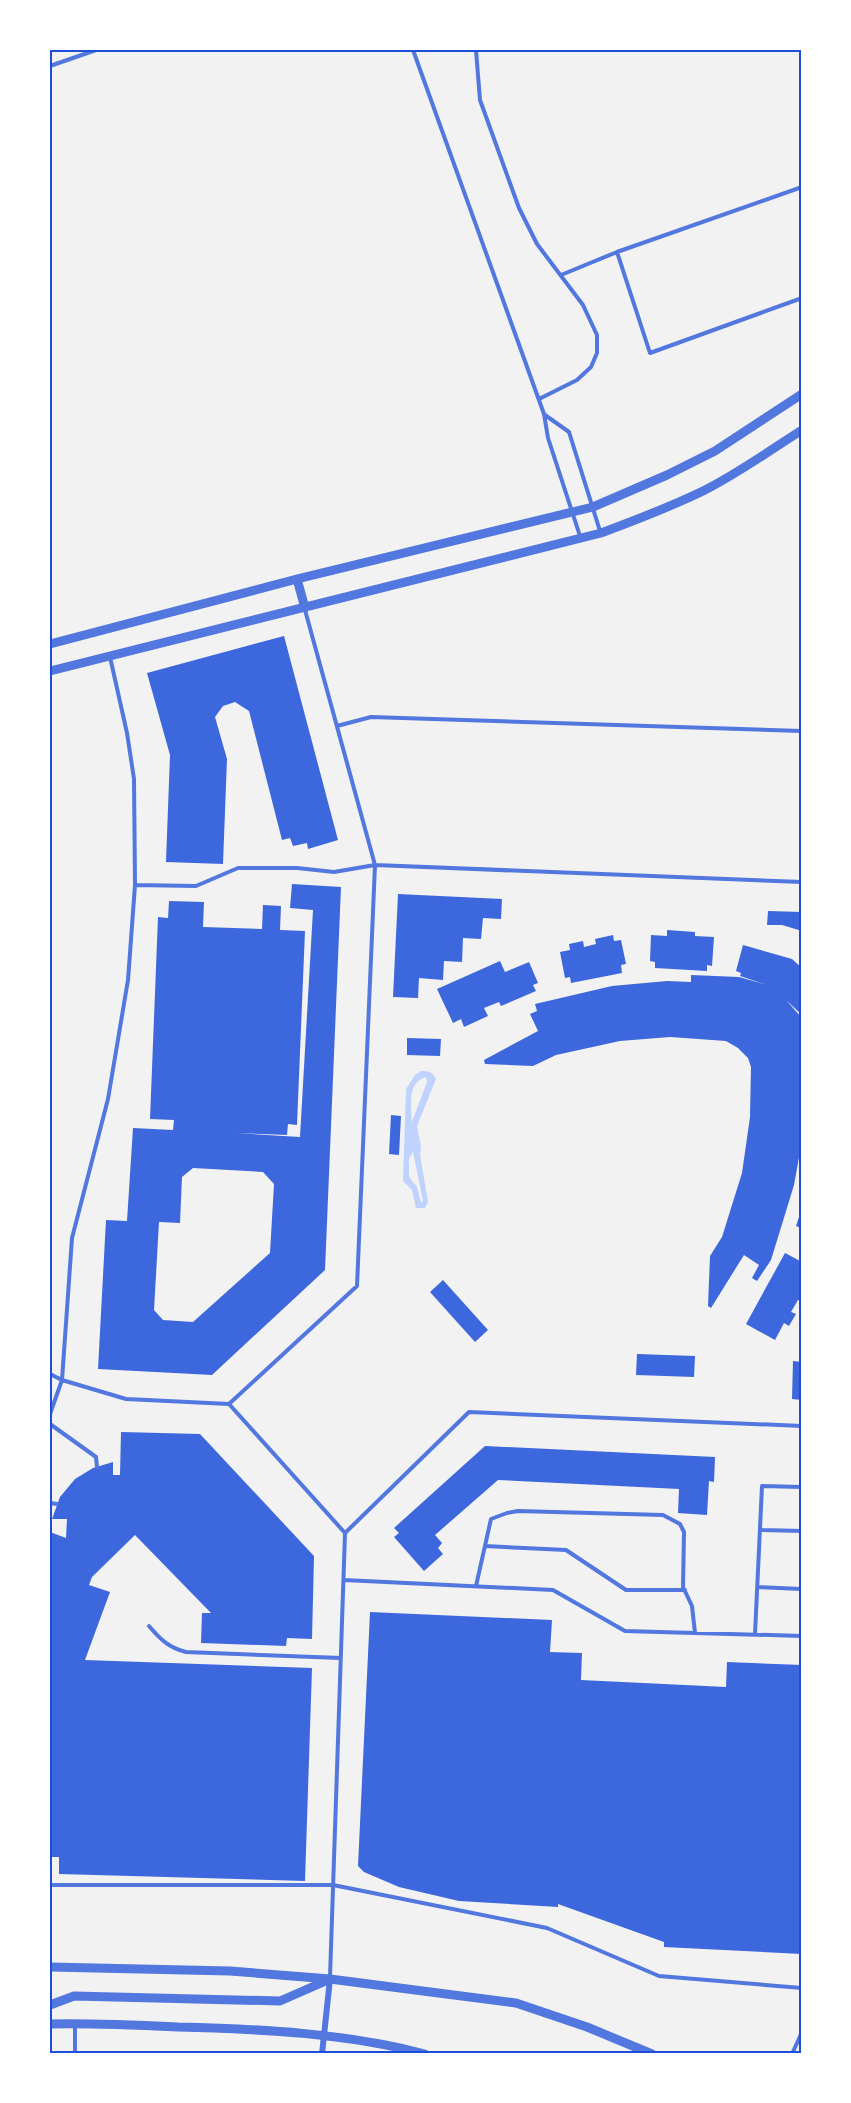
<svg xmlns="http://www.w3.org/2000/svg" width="851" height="2103" viewBox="0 0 851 2103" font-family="Montserrat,sans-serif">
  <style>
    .water { fill: #bfd3fe; fill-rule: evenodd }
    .building { fill: #3d67dc; fill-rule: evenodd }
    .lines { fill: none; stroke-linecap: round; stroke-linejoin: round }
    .service { stroke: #5277de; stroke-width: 4 }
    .minor { stroke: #5277de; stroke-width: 6 }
    .tertiary { stroke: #5277de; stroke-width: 9 }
    .neatline { fill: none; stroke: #1d4ed8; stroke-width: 2 }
  </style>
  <rect width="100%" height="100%" fill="#f2f2f2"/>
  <path class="water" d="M 421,1071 C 429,1071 433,1072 436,1079 L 417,1126 L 421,1147 L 420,1155 L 428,1202 L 425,1208 L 416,1208 L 412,1190 L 403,1181 L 406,1089 L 415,1075 ZM 426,1077 L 427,1082 L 412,1122 C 411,1106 407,1082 426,1077 ZM 413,1152 L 423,1201 L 421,1203 L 417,1187 L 409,1177 L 409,1158 Z"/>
  <path class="building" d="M 284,636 L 338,840 L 308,849 L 307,843 L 293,846 L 290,838 L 282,840 L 249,711 L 235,702 L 223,706 L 215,717 L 227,759 L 223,864 L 166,862 L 170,755 L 147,673 Z
    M 292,884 L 341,887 L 325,1270 L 212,1375 L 98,1369 L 106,1220 L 127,1221 L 133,1128 L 173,1130 L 174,1120 L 150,1119 L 158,917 L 168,918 L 169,901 L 204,902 L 203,927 L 262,929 L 263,905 L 281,906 L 280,930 L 305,931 L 297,1125 L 288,1124 L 287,1135 L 235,1133 L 300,1137 L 313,910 L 290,908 ZM 193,1168 L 263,1172 L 274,1184 L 270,1253 L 193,1322 L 163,1320 L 154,1310 L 159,1222 L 180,1223 L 182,1177 Z
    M 398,894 L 502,899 L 501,919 L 483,918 L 481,939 L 463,938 L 462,962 L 444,961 L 443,980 L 419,978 L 418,998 L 393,997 Z
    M 768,911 L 802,912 L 802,931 L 782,925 L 767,925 Z
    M 667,930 L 695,932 L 695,936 L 714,937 L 712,966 L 707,965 L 707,971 L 655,968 L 655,962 L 650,961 L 651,935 L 667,936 Z
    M 613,935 L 614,941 L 621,940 L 626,964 L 621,965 L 622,973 L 571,983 L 570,977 L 565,978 L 560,952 L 570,950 L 569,944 L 583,941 L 584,947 L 596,944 L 595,939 Z
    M 743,945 L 792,959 L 802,968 L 802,1015 L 786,1000 L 802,1018 L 802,1141 L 794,1185 L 771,1260 L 757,1281 L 752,1278 L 759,1265 L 744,1255 L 711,1308 L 708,1306 L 710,1256 L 722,1237 L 742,1173 L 750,1117 L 751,1067 L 748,1058 L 738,1048 L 726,1041 L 670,1037 L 620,1041 L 556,1055 L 533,1066 L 485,1064 L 484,1060 L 538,1031 L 530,1014 L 537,1011 L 535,1004 L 612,986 L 667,981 L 691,982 L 691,975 L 739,977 L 764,984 L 740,976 L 741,973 L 736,971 Z
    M 500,961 L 505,972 L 529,962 L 538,983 L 533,985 L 536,991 L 501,1006 L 499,1002 L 484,1008 L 488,1016 L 464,1027 L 461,1019 L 453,1023 L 437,989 Z
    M 407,1038 L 441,1039 L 440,1056 L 407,1055 Z
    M 391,1115 L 401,1116 L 399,1155 L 389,1154 Z
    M 802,1208 L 802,1234 L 799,1233 L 801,1228 L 796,1226 Z
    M 785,1253 L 802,1262 L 802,1302 L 798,1300 L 791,1312 L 796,1314 L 789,1326 L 784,1323 L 775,1340 L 746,1324 Z
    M 443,1280 L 488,1330 L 475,1342 L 430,1292 Z
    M 637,1354 L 695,1356 L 694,1377 L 636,1375 Z
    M 793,1361 L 802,1362 L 802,1400 L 792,1399 Z
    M 121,1432 L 200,1434 L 314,1556 L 312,1639 L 287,1638 L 286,1646 L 201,1643 L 202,1613 L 211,1613 L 135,1535 L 92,1577 L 89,1585 L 110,1592 L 85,1660 L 312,1668 L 305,1881 L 59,1874 L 59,1857 L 50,1857 L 50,1532 L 66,1538 L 67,1519 L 52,1519 L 60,1497 L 75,1479 L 93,1468 L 113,1462 L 113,1475 L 120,1475 Z
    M 485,1446 L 715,1457 L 714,1482 L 709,1481 L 707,1515 L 678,1513 L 679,1489 L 498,1480 L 435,1535 L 442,1543 L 438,1548 L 443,1554 L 424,1571 L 394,1537 L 399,1533 L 394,1528 Z
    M 370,1612 L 552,1620 L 550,1652 L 582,1653 L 581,1680 L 726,1687 L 727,1662 L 802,1665 L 802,1954 L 664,1947 L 664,1942 L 558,1904 L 558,1907 L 459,1901 L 399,1887 L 364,1872 L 358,1866 Z"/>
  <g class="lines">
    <path class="service" d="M 413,50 L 544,414 L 548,438 L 580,536
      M 476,50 L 480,100 L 519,208 L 537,244 L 583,305 L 597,335 L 597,353 L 591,367 L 577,380 L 539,399
      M 50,66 L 96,50
      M 617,252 L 650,353 L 802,298
      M 561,275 L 617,252 L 802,187
      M 545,415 L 569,432 L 600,531
      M 337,726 L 371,717 L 802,731
      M 135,885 L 196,886 L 238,868 L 297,868 L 334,872 L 375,865 L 802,882
      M 50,1374 L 62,1380 L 126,1399 L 229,1404
      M 229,1404 L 357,1286 L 375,865 L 305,610
      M 229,1404 L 345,1533 L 330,1977
      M 50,1414 L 62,1380 L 72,1238 L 108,1099 L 128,980 L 135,885 L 134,779 L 127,733 L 110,657
      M 50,1424 L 96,1457 L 97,1467
      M 50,1503 L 57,1504
      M 760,1530 L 802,1531
      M 345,1533 L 469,1412 L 802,1426
      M 485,1546 L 566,1550 L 626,1590 L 685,1590
      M 344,1580 L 553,1590 L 625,1631 L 802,1636
      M 476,1586 L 491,1519 L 507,1513 L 518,1511 L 663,1515 L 680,1524 L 684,1532 L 683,1587 L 692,1606 L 695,1633
      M 757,1587 L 802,1589
      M 149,1626 C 160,1639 169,1648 186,1652 L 341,1658
      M 755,1634 L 762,1486 L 802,1487
      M 50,1885 L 333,1885 L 547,1928 L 659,1976 L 802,1988
      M 75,2054 L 75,2024
      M 792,2054 L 802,2032"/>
    <path class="minor" d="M 322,2054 L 330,1979"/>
    <path class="tertiary" d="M 297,579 L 305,608
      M 50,644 L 297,579 L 593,507 L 667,475 L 715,451 L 802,394
      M 50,671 L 601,533 C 636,520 670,507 703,491 C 737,474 769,451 802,430
      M 50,1967 L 230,1971 L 330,1979 L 516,2003 L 587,2027 L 652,2054
      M 50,2005 L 74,1996 L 280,2001 L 328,1980
      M 50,2024 C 92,2023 135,2025 178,2027 C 261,2029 345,2033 425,2054"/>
  </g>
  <rect width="851" height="2103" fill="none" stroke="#ffffff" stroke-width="102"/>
  <rect x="51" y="51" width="749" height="2001" class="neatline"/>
</svg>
